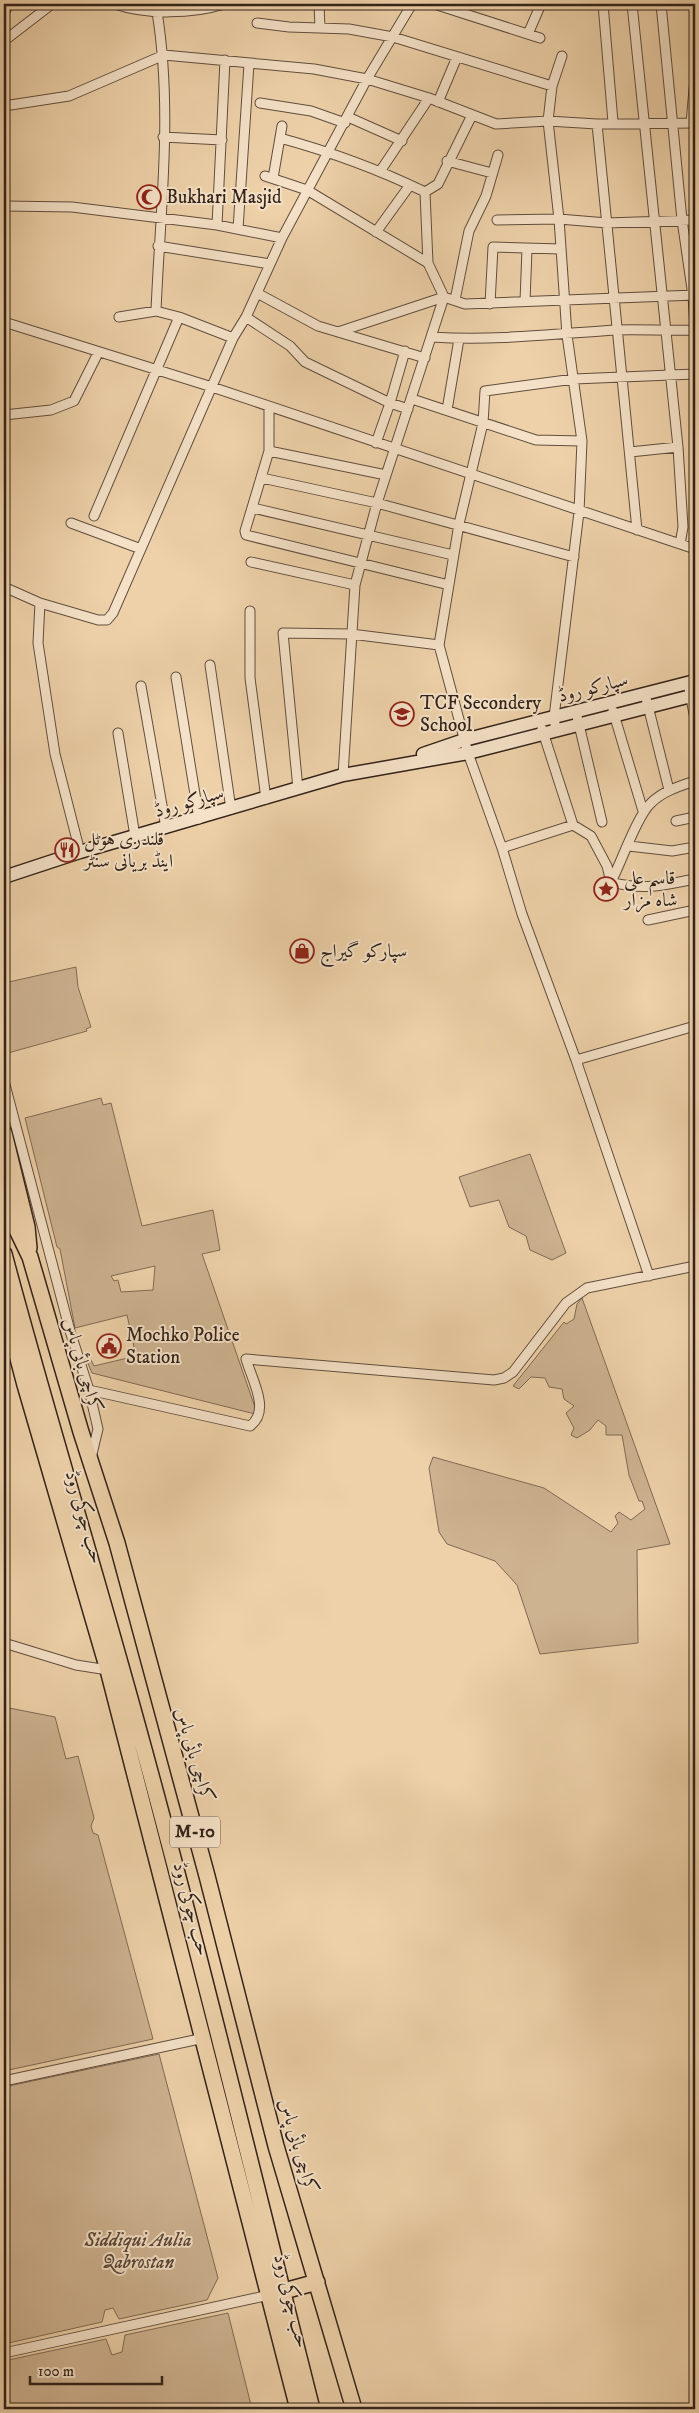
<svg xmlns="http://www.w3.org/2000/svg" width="699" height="2413" viewBox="0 0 699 2413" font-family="'IM FELL DW Pica',Amiri,serif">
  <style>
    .green { fill: #ceb391; stroke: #806a56; fill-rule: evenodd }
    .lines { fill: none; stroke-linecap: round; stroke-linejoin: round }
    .street-casing { stroke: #614e3e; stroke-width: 11 }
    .secondary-casing { stroke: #32221a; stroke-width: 15 }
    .highway-casing { stroke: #32221a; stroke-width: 18 }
    .street { stroke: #f4e1c7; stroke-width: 9 }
    .secondary { stroke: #f4e1c7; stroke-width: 12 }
    .highway { stroke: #eed1a9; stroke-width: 15 }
    .labels { text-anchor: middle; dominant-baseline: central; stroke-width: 4; stroke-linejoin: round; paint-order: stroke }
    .shield { fill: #f4e1c7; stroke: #6c5b4e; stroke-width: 1 }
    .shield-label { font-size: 18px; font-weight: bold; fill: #32221a }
    .poi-label { font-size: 19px; fill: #32221a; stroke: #f4e1c7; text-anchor: start }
    .street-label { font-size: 19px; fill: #32221a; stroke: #f4e1c7 }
    .park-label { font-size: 19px; font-style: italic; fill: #594638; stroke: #f4e1c7 }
  </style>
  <rect width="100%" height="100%" fill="#eed1a9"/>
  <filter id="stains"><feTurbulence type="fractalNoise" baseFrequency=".004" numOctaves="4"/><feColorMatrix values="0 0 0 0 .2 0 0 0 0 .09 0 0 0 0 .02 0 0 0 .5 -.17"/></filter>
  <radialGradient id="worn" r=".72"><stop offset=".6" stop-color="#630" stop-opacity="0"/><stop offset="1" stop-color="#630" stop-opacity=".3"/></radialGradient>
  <path class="green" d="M 76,967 L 78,987 L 91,1027 L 86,1029 L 87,1031 L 8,1053 L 4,1049 L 4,983 Z
    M 101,1098 L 103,1105 L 111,1103 L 142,1226 L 213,1210 L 220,1250 L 202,1254 L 257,1413 L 255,1414 L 92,1373 L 87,1361 L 91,1360 L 94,1366 L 136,1356 L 127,1315 L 75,1328 L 60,1249 L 57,1247 L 25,1118 ZM 155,1266 L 153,1290 L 121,1292 L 118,1280 L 114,1281 L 111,1276 Z
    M 530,1154 L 566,1253 L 552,1260 L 530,1250 L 526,1236 L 509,1227 L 499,1200 L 470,1207 L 459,1177 Z
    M 582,1298 L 670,1544 L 637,1550 L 638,1643 L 540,1654 L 517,1585 L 495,1561 L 447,1544 L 439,1532 L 429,1468 L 433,1457 L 544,1488 L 611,1532 L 618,1523 L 615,1516 L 619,1512 L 631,1520 L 645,1509 L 642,1501 L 639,1501 L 629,1475 L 622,1435 L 606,1435 L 606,1426 L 598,1420 L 590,1430 L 577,1438 L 571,1435 L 574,1428 L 566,1413 L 574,1406 L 564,1399 L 562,1389 L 549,1387 L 545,1378 L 531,1377 L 519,1389 L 513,1386 L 564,1322 L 566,1324 L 574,1319 L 577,1304 Z
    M 4,1707 L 55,1717 L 66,1759 L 78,1756 L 94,1818 L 91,1826 L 93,1833 L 98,1835 L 153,2039 L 4,2071 Z
    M 159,2054 L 218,2278 L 207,2300 L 119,2319 L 113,2308 L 105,2310 L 102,2322 L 4,2344 L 4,2087 Z
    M 228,2313 L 252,2409 L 4,2409 L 4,2361 L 106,2339 L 112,2355 L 122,2352 L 125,2335 Z"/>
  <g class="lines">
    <g class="street-casing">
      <path id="street" d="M 115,4 C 146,15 193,14 224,4
        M 319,4 L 320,28
        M 434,4 L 540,38
        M 603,4 L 613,122
        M 661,4 L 682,220 L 693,296 L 695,327
        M 4,13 L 9,4
        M 257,23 L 289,27 L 349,29 L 393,37 L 552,86
        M 528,34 L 541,4
        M 4,41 L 52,4
        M 438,102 L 457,57
        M 260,103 L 311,111 L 345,123
        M 4,106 L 69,96 L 164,55 L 314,69 L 367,79 L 429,98 L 496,124 L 548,121 L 597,124 L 695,123
        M 348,117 L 402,141
        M 691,123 L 695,78
        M 597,124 L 637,530
        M 163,137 L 222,140
        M 280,138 C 331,152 378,169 425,192
        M 447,161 L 492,173
        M 381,170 L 429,98
        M 265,176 L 307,190 L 428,263 L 444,297 L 465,304 L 695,295
        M 273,178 L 282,126
        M 4,206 L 72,207 L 217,225 L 282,238 L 367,79 L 412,4
        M 497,220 L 559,219 L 607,223 L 695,220
        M 217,225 L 225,60
        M 238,229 L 249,64
        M 376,232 L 410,185
        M 158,246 L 270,264
        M 428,263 L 425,192 L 438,184 L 472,115
        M 257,293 L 318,326 L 425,358
        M 455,300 L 469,231 L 486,196 L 498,155
        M 525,301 L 527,249
        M 490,304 L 493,247 L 561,249
        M 156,311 C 160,212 173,111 157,12
        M 119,317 L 156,311 L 179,317 L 233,338
        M 246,317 L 290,346 L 305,362 L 390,403 L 408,409
        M 4,322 L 212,387 L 695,549
        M 338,332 L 444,297 L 377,503 L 355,585 L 343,775
        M 432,337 C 493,341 554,334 615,330 C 641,329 669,331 695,330
        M 412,399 L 536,440 L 582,441
        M 269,407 L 269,451 L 245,531 L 246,535 L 449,585
        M 447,410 L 459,339
        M 4,415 L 51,410 L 74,401 L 98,353
        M 376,443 L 390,403 L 405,351
        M 678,447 L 683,527 L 680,544
        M 269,451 L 386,475
        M 630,452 L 678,447 L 632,4
        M 262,478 L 377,503 L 574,557
        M 253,508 L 453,555
        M 94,516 L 179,317
        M 71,523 L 141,549
        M 251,562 L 355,585
        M 4,587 L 40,603
        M 250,611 L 250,678 L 266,799
        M 210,665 L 231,809
        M 176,677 L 199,819
        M 688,683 L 695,719
        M 141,686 L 166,828
        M 645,694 L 669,790
        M 613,711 L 643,811
        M 576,712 L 602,822
        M 542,729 L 573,825 L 591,836 L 607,866 L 611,882
        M 556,731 L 554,717 L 579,512 L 582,441 L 567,335 L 559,219 L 548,121 L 552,86 L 562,56
        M 118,733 L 135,836
        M 298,789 L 283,633 L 351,634 L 439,645
        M 676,821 L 695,817
        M 629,846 L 672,851 L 695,847
        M 502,848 L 573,825
        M 80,852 L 55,754 L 38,643 L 40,603 L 98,620 L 107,620 L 113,613 L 233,338 L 246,317 L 282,238
        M 611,882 C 621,863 637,816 651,803 C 663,791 680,786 695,781
        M 611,882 C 644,891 663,885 695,879
        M 648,920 L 695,910
        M 576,1060 L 695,1026
        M 4,1081 L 70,1331 L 89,1390 L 98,1429 L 91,1458
        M 649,1276 L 576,1060 L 522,914 L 502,848 L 468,753 L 439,645 L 459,524 L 483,423 L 485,391 L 574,379 L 695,374
        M 89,1390 L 250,1426 C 271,1411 252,1380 246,1359 L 494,1380 L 504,1378 L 513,1372 L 566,1303 L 587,1288 L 695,1266
        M 4,1643 L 76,1665 L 108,1670
        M 4,2081 L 204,2038
        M 4,2353 L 269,2295"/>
    </g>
    <g class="secondary-casing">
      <path id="secondary" d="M 423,754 L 464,740 L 695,681
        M 4,877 L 80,852 L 343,775 L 468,753 L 695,695"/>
    </g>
    <g class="highway-casing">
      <path id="highway" d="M 4,1133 L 27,1227 L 29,1248
        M 4,1180 L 17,1230 L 30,1257 L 81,1432 L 117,1543 L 207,1876 L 276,2146 L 354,2409
        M 4,1254 C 41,1393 83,1531 122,1670 C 191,1915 250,2163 312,2409
        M 4,1305 L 25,1385 L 108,1670 L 298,2409
        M 273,2294 L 317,2282"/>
    </g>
    <use href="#street" class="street"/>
    <use href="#secondary" class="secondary"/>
    <use href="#highway" class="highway"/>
  </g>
  <defs>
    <g id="mosque-ring" transform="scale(1.25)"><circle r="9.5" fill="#f4e1c7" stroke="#8f2418" stroke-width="1.5"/><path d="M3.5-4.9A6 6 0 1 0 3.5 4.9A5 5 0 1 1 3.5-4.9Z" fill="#8f2418"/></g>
    <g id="school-ring" transform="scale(1.25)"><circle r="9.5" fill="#f4e1c7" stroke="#8f2418" stroke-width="1.5"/><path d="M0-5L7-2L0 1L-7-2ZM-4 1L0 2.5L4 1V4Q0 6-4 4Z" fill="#8f2418"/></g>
    <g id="restaurant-ring" transform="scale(1.25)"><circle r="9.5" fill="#f4e1c7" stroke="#8f2418" stroke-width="1.5"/><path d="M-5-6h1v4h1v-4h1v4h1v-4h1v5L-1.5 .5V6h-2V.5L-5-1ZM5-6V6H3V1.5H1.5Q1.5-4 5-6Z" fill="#8f2418"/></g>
    <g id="sight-ring" transform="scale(1.25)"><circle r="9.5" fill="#f4e1c7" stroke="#8f2418" stroke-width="1.5"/><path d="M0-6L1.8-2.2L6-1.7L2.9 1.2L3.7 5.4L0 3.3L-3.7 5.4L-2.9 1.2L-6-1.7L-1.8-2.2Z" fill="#8f2418"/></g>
    <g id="shop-ring" transform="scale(1.25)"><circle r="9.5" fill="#f4e1c7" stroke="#8f2418" stroke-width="1.5"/><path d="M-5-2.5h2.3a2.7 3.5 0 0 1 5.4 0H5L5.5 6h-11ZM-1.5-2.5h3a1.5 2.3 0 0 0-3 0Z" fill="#8f2418"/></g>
    <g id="civic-ring" transform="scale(1.25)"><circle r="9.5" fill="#f4e1c7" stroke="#8f2418" stroke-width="1.5"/><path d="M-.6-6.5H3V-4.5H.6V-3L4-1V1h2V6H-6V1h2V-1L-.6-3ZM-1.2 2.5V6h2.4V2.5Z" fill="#8f2418"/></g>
  </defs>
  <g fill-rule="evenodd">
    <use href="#mosque-ring" x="149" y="197"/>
    <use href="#school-ring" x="402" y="714"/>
    <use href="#restaurant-ring" x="67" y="850"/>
    <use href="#sight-ring" x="606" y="889"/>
    <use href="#shop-ring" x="302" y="951"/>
    <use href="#civic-ring" x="109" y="1346"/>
  </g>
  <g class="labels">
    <rect class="shield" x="170" y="1816.5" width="50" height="31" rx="4"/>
    <g class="shield-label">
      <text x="195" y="1832">M-10</text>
    </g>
    <g class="poi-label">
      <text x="166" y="197">Bukhari Masjid</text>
      <text x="420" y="703">TCF Secondery<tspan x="420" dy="22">School</tspan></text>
      <text x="84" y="839">قلندری ہوٹل<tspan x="84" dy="22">اینڈ بریانی سنٹر</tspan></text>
      <text x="624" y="878">قاسم علی<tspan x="624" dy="22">شاہ مزار</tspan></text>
      <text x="320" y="951">سپارکو گیراج</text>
      <text x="126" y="1335">Mochko Police<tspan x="126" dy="22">Station</tspan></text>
    </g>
    <g class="street-label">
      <text transform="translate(593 688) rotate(-14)">سپارکو روڈ</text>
      <text transform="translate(189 802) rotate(-16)">سپارکو روڈ</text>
      <text transform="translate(82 1365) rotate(74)">کراچی بائی پاس</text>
      <text transform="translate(84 1517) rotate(74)">حب چوکی روڈ</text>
      <text transform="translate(194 1755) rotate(74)">کراچی بائی پاس</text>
      <text transform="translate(191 1909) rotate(75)">حب چوکی روڈ</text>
      <text transform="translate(298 2146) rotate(74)">کراچی بائی پاس</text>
      <text transform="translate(291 2301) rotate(76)">حب چوکی روڈ</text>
    </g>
    <g class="park-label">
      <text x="138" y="2240">Siddiqui Aulia<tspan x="138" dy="22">Qabrostan</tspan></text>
    </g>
  </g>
  <rect width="699" height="2413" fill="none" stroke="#eed1a9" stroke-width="20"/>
  <rect x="5" y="5" width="689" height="2403" fill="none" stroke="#32221a" stroke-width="2.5"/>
  <rect x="10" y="10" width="679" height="2393" fill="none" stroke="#32221a"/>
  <path d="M30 2376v8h132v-8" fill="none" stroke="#32221a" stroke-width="2.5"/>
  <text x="38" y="2376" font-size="15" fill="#32221a" stroke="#f4e1c7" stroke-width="4" paint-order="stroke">100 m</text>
  <rect width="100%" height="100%" filter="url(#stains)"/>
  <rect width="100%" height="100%" fill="url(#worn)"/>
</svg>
